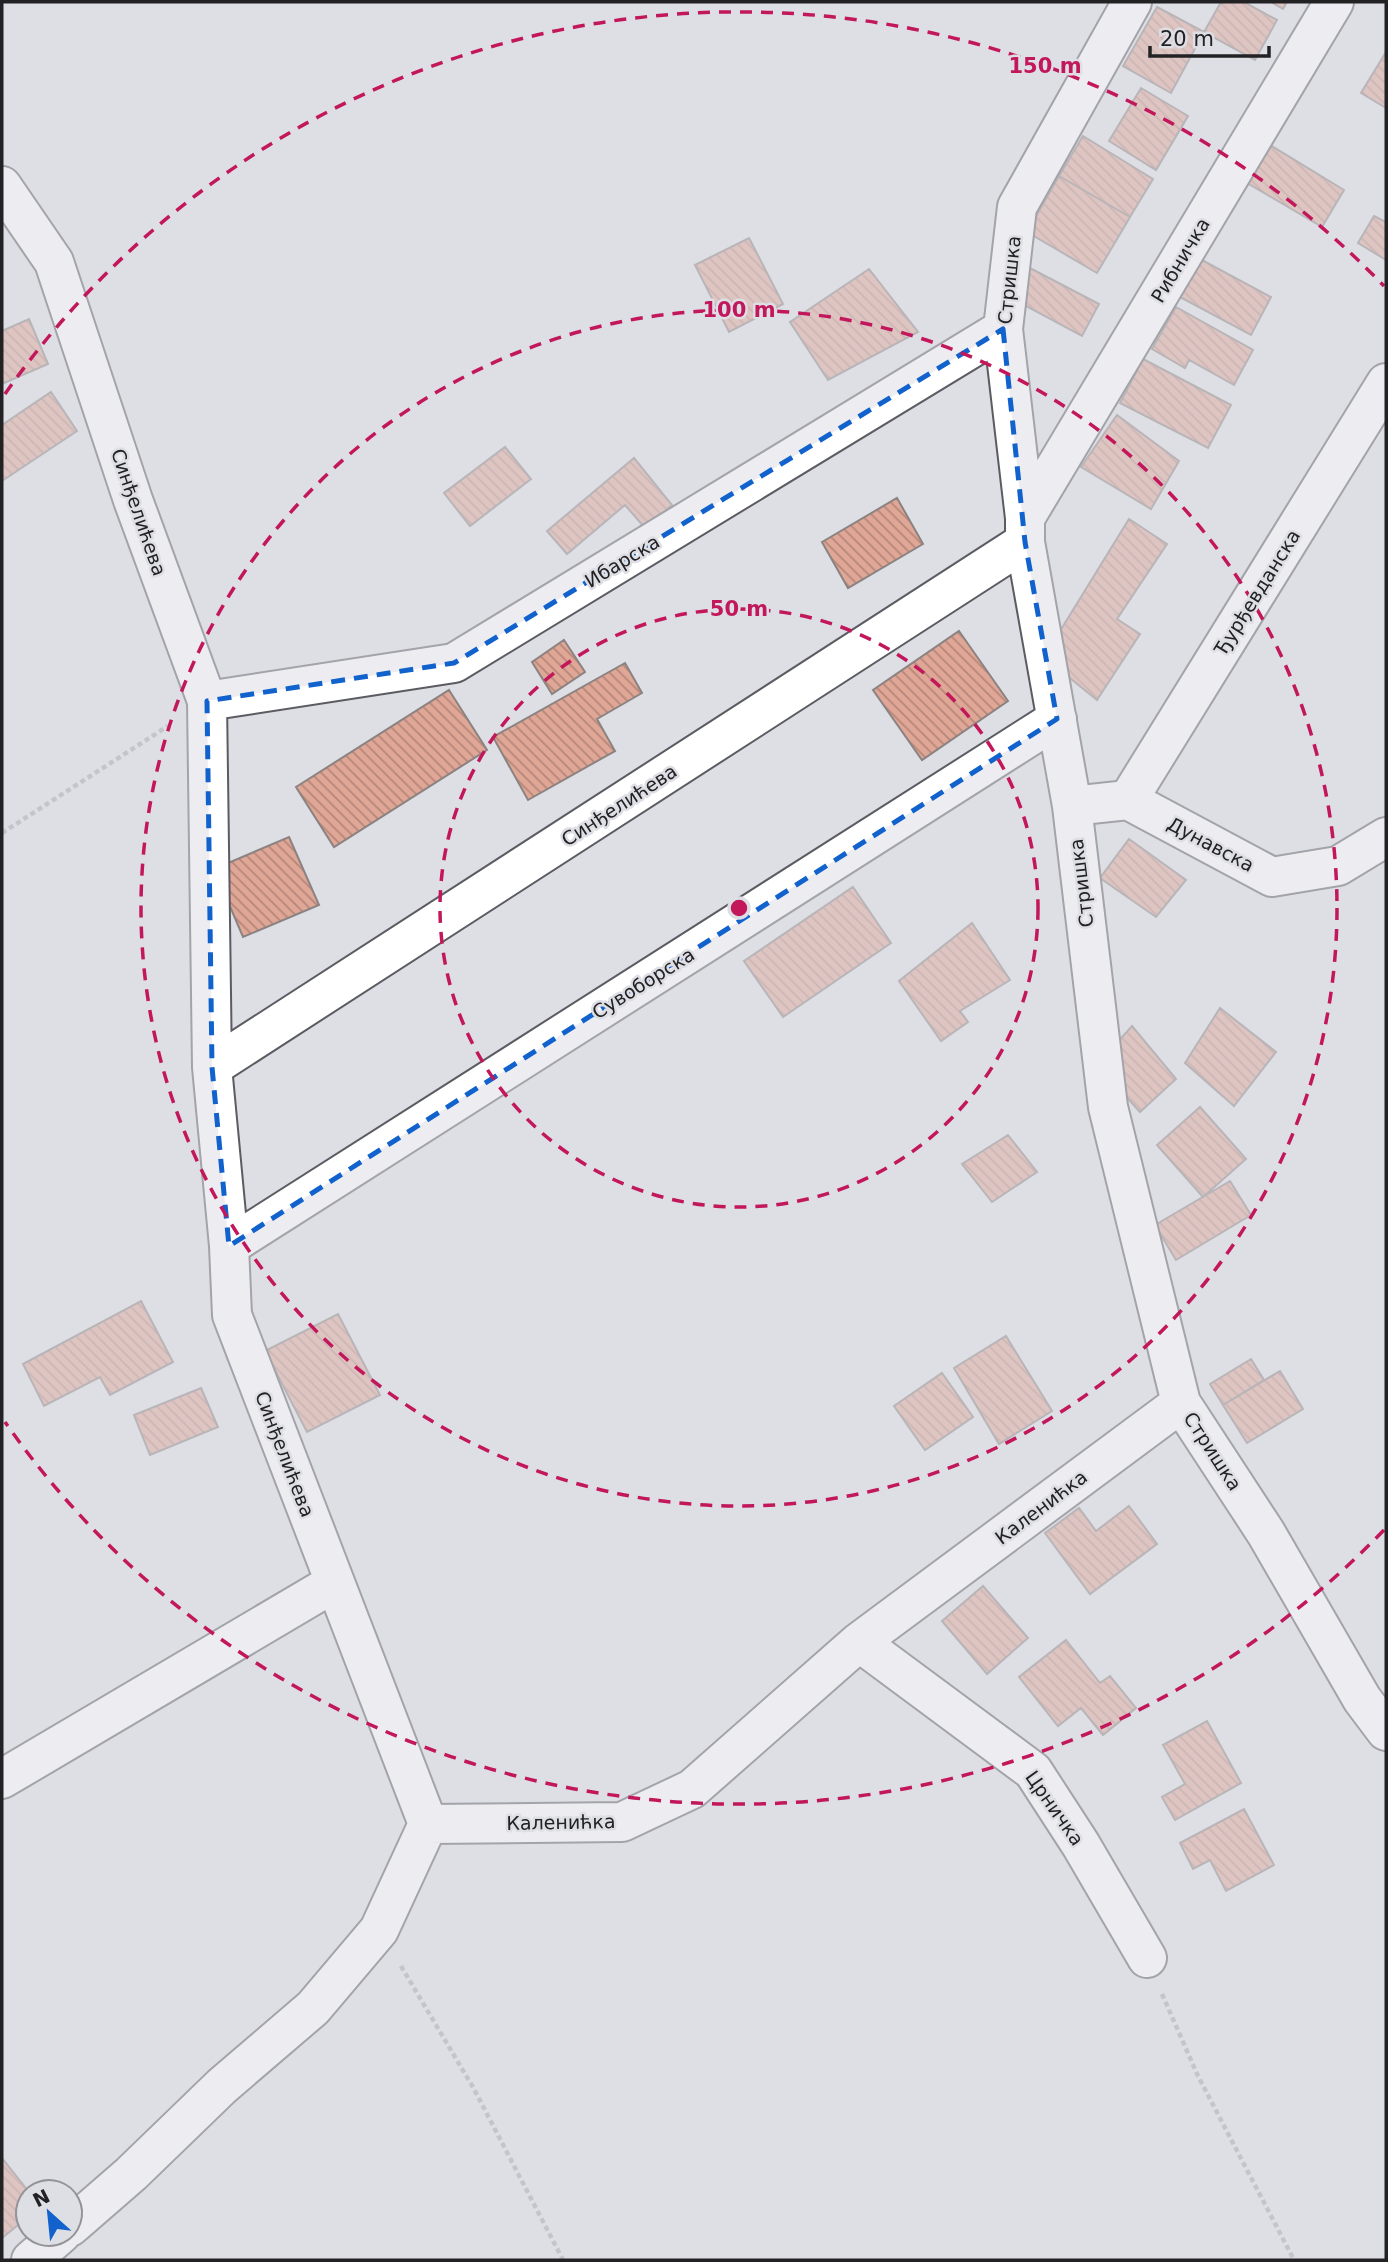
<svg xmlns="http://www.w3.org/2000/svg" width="1388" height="2262" viewBox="0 0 1388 2262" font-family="'DejaVu Sans',sans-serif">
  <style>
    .building { fill: url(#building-back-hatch); stroke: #8b8381; stroke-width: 2 }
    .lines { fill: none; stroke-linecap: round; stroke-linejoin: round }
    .street-casing { stroke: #5b5b62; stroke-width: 42 }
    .path { stroke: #a5a5ab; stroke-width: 4.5; stroke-dasharray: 5 3.5; stroke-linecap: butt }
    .street { stroke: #fff; stroke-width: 38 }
    .marked { fill: none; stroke: #1162cc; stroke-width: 5; stroke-dasharray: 14 9; stroke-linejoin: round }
    .ring { fill: none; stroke: #c2185b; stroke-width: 3.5; stroke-dasharray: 12 9 }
    .labels { text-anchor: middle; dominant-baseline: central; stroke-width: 5; stroke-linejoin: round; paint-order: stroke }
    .street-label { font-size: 19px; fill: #222225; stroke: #dedee5 }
    .centre { fill: #c2185b; stroke: #dedee5; stroke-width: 3.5 }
    .ring-label { font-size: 21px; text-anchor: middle; font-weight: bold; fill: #c2185b; stroke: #dedee5; stroke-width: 5; stroke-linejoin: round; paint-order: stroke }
  </style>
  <defs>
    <pattern id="building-back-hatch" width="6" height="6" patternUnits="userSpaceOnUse" patternTransform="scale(1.75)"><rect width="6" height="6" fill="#e0a696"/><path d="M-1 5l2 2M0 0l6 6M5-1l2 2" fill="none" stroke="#b5877a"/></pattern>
  </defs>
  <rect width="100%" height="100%" fill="#dedee5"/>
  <path class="building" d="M 1221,2 L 1244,2 L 1277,20 L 1255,60 L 1204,32 Z
    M 1271,2 L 1287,2 L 1283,9 Z
    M 1157,7 L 1204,32 L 1171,93 L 1123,66 Z
    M 1386,52 L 1386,108 L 1361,93 Z
    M 1141,88 L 1188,116 L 1156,170 L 1109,141 Z
    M 1083,136 L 1153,179 L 1130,217 L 1059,176 Z
    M 1265,142 L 1344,190 L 1322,227 L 1242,180 Z
    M 1059,176 L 1130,217 L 1097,273 L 1027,232 Z
    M 1374,216 L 1386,222 L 1386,260 L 1358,243 Z
    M 749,238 L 783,304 L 729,332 L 695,265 Z
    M 1200,259 L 1271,297 L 1251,335 L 1180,297 Z
    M 1026,266 L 1099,304 L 1082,336 L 1009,297 Z
    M 869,269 L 918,332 L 828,380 L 790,322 Z
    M 1176,307 L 1253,350 L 1234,385 L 1189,360 L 1185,368 L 1152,349 Z
    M 29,319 L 48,364 L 2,384 L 2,331 Z
    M 1143,359 L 1231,405 L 1208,448 L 1120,403 Z
    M 51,392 L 77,431 L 2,481 L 2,425 Z
    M 1117,415 L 1179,461 L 1151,509 L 1081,467 Z
    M 505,447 L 531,479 L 470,526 L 444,493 Z
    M 634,458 L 672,505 L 645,528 L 625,505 L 567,554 L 547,531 Z
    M 897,498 L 923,544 L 848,588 L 822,542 Z
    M 1129,519 L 1167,544 L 1117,619 L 1140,634 L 1097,700 L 1044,657 Z
    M 959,631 L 1008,701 L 922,760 L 873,690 Z
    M 564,640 L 585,672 L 552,694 L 532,662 Z
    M 625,663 L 642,693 L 597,719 L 615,751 L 528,800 L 493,737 Z
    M 449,690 L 487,750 L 334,847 L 296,787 Z
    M 289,837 L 319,905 L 243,937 L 214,869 Z
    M 1129,839 L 1186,880 L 1156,917 L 1100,878 Z
    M 853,887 L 891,943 L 783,1017 L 744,961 Z
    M 972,923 L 1010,980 L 960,1011 L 968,1022 L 941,1041 L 899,981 Z
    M 1220,1008 L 1276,1052 L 1234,1106 L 1185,1063 Z
    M 1132,1026 L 1176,1079 L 1140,1112 L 1097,1065 Z
    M 1200,1107 L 1246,1159 L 1203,1197 L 1157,1145 Z
    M 1008,1135 L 1037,1172 L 992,1202 L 962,1164 Z
    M 1230,1181 L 1251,1215 L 1176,1260 L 1155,1225 Z
    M 141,1301 L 173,1362 L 110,1395 L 100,1377 L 44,1406 L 23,1364 Z
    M 338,1314 L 380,1395 L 307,1432 L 265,1351 Z
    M 1006,1336 L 1052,1411 L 999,1444 L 954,1368 Z
    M 1251,1359 L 1264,1380 L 1223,1405 L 1210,1384 Z
    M 1280,1371 L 1303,1409 L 1247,1443 L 1223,1405 Z
    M 942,1373 L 973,1417 L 925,1450 L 894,1406 Z
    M 201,1388 L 218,1427 L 150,1455 L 134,1415 Z
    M 1129,1506 L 1157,1544 L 1090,1594 L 1045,1533 L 1079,1508 L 1096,1531 Z
    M 983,1586 L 1028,1638 L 987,1674 L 942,1621 Z
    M 1066,1640 L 1100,1683 L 1110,1676 L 1136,1708 L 1103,1735 L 1081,1708 L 1058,1726 L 1019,1677 Z
    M 1207,1721 L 1241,1783 L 1175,1820 L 1162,1797 L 1185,1784 L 1163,1745 Z
    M 1244,1809 L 1274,1865 L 1226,1891 L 1210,1860 L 1193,1869 L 1180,1843 Z
    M 2,2158 L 29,2192 L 28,2217 L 2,2238 Z"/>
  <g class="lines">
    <g class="street-casing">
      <path id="street" d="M 1132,2 L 1017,207 L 1003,329 L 1025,518 L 1025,542 L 1072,806 L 1108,1107 L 1181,1403 L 1266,1533 L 1362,1699 L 1386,1731
        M 2,186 L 54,262 L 133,500 L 207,701 L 212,1067 L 229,1246 L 232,1315 L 428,1824
        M 1025,518 L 1334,2
        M 207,701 L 454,663 L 1003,329
        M 1128,800 L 1386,383
        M 1072,806 L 1128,800 L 1272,877 L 1338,866 L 1386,837
        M 212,1067 L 1025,542
        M 229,1246 L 1057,719
        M 859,1642 L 1033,1771 L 1081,1845 L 1147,1958
        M 2,1779 L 334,1583
        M 428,1824 L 622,1822 L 692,1789 L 859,1642 L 1181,1403
        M 70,2227 L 131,2174 L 222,2086 L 313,2008 L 379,1930 L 428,1824
        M 31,2260 L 61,2234"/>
    </g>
    <path class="path" d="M 2,833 L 168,726
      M 401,1966 L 474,2089 L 563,2260
      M 1162,1994 L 1198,2076 L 1294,2260"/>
    <use href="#street" class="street"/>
  </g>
  <path d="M0 0H1388V2262H0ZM 1003,329 L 1025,542 L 1057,719 L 229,1246 L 212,1067 L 207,701 L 454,663 Z" fill="#dedee5" fill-opacity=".55" fill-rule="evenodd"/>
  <path class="marked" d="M 1003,329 L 1025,542 L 1057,719 L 229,1246 L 212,1067 L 207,701 L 454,663 Z"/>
  <g class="ring">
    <circle cx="739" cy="908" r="299"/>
    <circle cx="739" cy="908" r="598"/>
    <path d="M1384 1530A896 896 0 0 1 5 1422M5 394A896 896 0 0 1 1384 286"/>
  </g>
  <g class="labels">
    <g class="street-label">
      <text transform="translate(1180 260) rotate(-59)">Рибничка</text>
      <text transform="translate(1009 280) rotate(-84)">Стришка</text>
      <text transform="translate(139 512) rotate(71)">Синђелићева</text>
      <text transform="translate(622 561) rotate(-31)">Ибарска</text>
      <text transform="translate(1257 592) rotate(-58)">Ђурђевданска</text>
      <text transform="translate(619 805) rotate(-33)">Синђелићева</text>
      <text transform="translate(1211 844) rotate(28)">Дунавска</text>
      <text transform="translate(1081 883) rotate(-97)">Стришка</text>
      <text transform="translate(643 983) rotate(-32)">Сувоборска</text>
      <text transform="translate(1213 1451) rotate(57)">Стришка</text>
      <text transform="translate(285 1454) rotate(69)">Синђелићева</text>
      <text transform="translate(1041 1507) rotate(-37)">Каленићка</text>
      <text transform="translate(1055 1808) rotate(55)">Црничка</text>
      <text transform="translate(561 1822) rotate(-1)">Каленићка</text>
    </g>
  </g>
  <circle cx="739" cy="908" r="10" class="centre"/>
  <g class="ring-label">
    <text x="1045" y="73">150 m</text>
    <text x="739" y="317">100 m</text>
    <text x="739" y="616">50 m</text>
  </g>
  <rect width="1388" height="2262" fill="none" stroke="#222225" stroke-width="7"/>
  <g transform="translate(49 2213) rotate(333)"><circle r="33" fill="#dedee5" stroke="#939398" stroke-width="2"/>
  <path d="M0-5L12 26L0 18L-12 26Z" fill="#1162cc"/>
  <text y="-10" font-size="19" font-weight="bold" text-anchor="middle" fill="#222225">N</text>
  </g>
  <path d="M1150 46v10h119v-10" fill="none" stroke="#222225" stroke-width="3.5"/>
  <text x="1160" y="46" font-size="21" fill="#222225" stroke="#dedee5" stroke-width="5" paint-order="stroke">20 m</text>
</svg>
